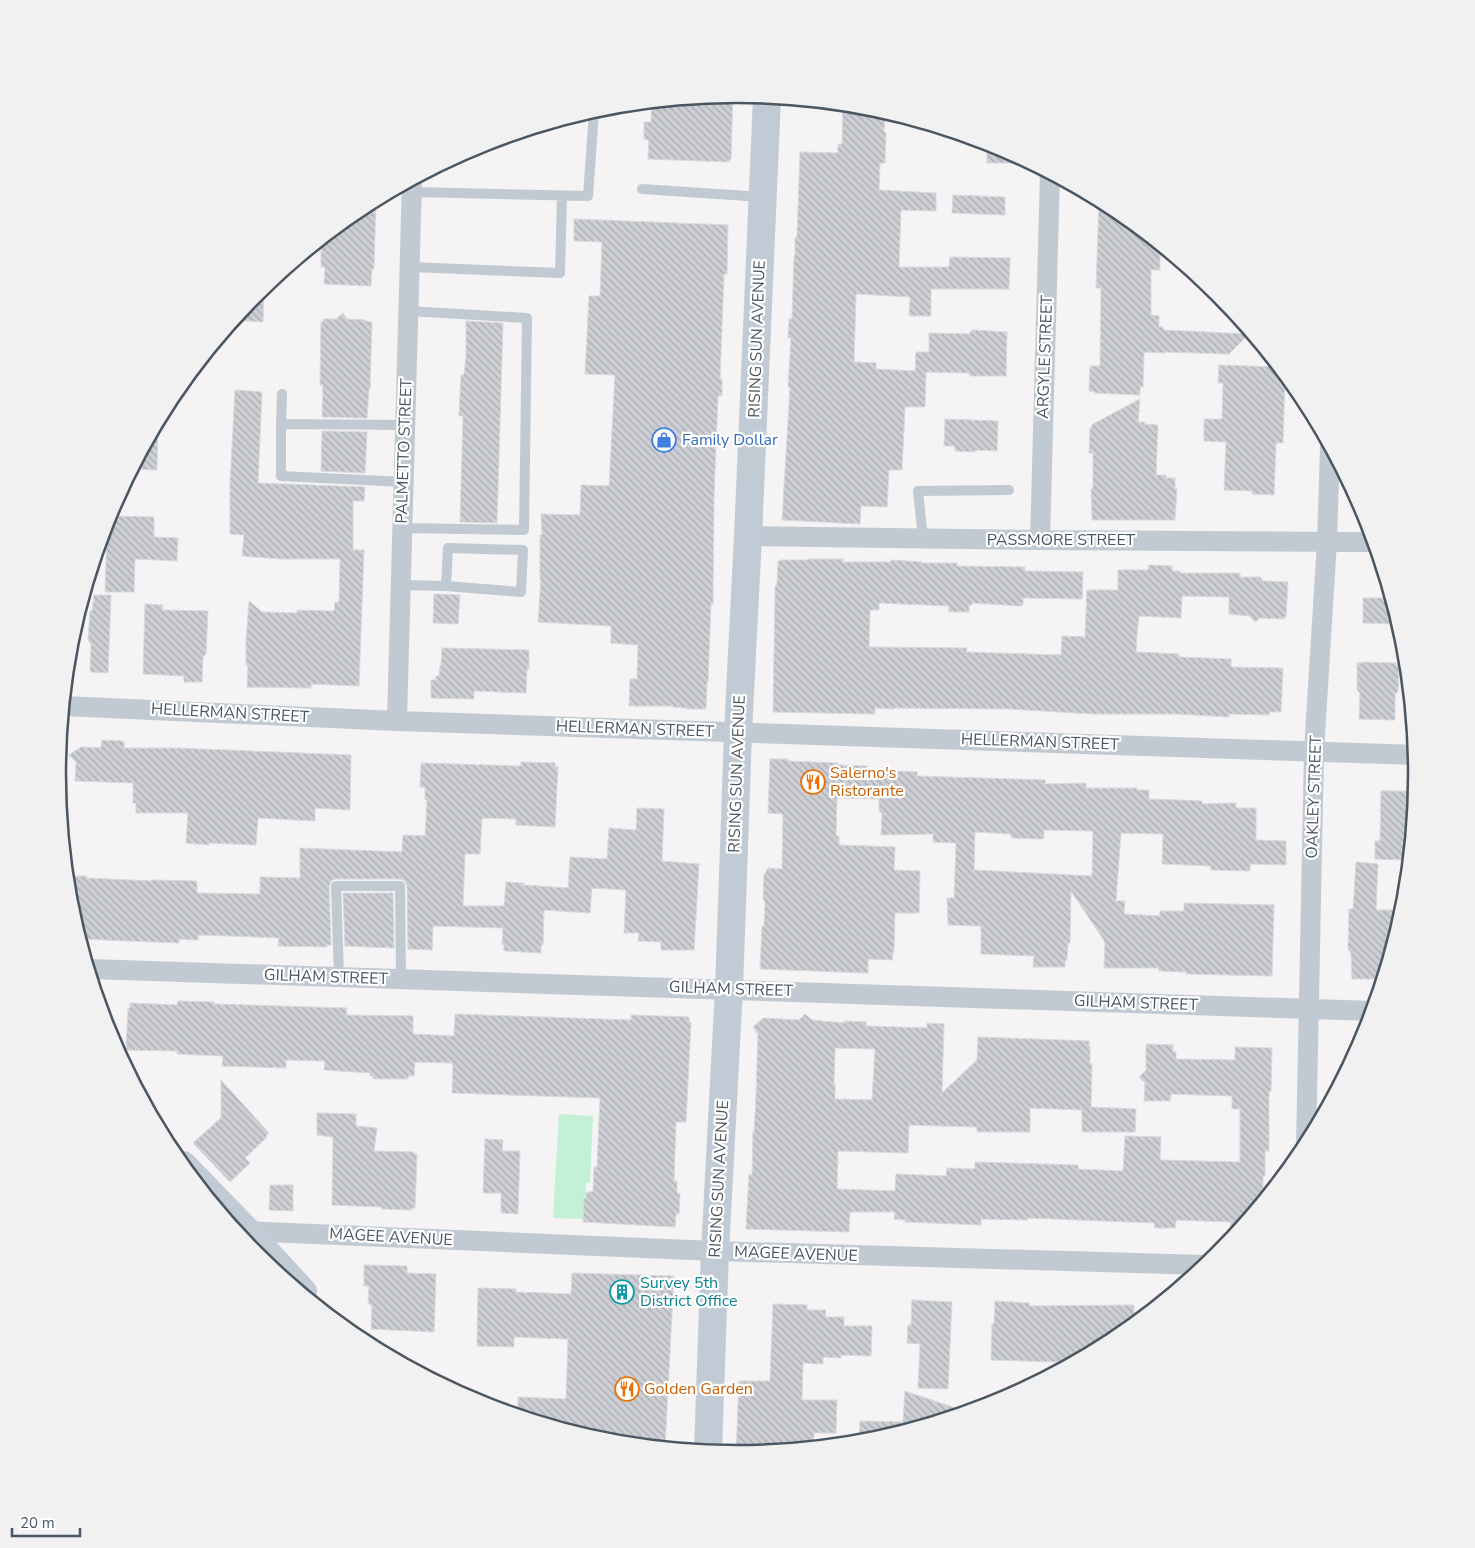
<svg xmlns="http://www.w3.org/2000/svg" width="1475" height="1548" viewBox="0 0 1475 1548" font-family="'Nunito Sans',sans-serif">
  <style>
    .park { fill: #c3f1d5 }
    .building { fill: url(#building-back-hatch); stroke: #d7d9de; fill-rule: evenodd }
    .lines { fill: none; stroke-linecap: round; stroke-linejoin: round }
    .lane { stroke: #c1cad2; stroke-width: 10 }
    .street { stroke: #c1cad2; stroke-width: 20 }
    .secondary { stroke: #c1cbd6; stroke-width: 28 }
    .labels { text-anchor: middle; dominant-baseline: central; stroke-width: 4.5; stroke-linejoin: round; paint-order: stroke }
    .street-label { font-size: 16px; fill: #4a5661; stroke: #fff }
    .shop-label { font-size: 16px; fill: #366cbe; stroke: #fff; text-anchor: start }
    .food-label { font-size: 16px; fill: #c56008; stroke: #fff; text-anchor: start }
    .culture-label { font-size: 16px; fill: #0d838f; stroke: #fff; text-anchor: start }
    .rim { fill: none; stroke: #4a5661; stroke-width: 2.5 }
  </style>
  <defs>
    <pattern id="building-back-hatch" width="6" height="6" patternUnits="userSpaceOnUse" patternTransform="scale(1.25)"><rect width="6" height="6" fill="#cdcfd5"/><path d="M-1 5l2 2M0 0l6 6M5-1l2 2" fill="none" stroke="#a8abb0"/></pattern>
  </defs>
  <rect width="100%" height="100%" fill="#f5f3f3"/>
  <path class="park" d="M 559,1114 L 593,1116 L 590,1183 L 586,1183 L 584,1219 L 553,1218 Z"/>
  <path class="building" d="M 733,94 L 731,160 L 729,159 L 729,162 L 648,159 L 649,140 L 644,139 L 644,122 L 651,122 L 652,102 Z
    M 843,104 L 870,107 L 885,112 L 884,132 L 886,133 L 885,163 L 880,163 L 879,190 L 936,193 L 936,211 L 901,210 L 899,267 L 949,267 L 950,257 L 1010,258 L 1009,289 L 931,289 L 931,316 L 909,316 L 910,297 L 856,294 L 854,362 L 876,363 L 876,369 L 915,371 L 916,352 L 929,352 L 929,333 L 969,334 L 972,330 L 1007,332 L 1006,376 L 971,376 L 968,373 L 926,372 L 925,407 L 905,407 L 902,470 L 889,470 L 887,507 L 861,506 L 860,524 L 782,520 L 790,387 L 788,387 L 791,338 L 788,338 L 789,319 L 792,319 L 794,256 L 795,256 L 795,238 L 797,237 L 800,152 L 838,153 L 838,144 L 842,144 Z
    M 987,143 L 998,146 L 1030,163 L 987,163 Z
    M 953,195 L 1005,197 L 1005,215 L 952,213 Z
    M 376,200 L 374,269 L 372,269 L 371,286 L 324,284 L 325,267 L 321,267 L 321,240 L 360,208 Z
    M 1099,200 L 1116,209 L 1160,245 L 1160,270 L 1151,270 L 1151,315 L 1159,316 L 1159,327 L 1163,327 L 1163,330 L 1249,334 L 1229,354 L 1165,352 L 1165,353 L 1144,352 L 1143,387 L 1140,387 L 1140,395 L 1095,393 L 1095,392 L 1089,391 L 1090,366 L 1100,366 L 1101,288 L 1096,288 Z
    M 574,219 L 728,225 L 727,274 L 724,274 L 723,301 L 720,379 L 722,379 L 722,396 L 718,396 L 714,497 L 713,604 L 711,604 L 708,682 L 707,682 L 706,709 L 687,709 L 687,708 L 672,707 L 672,706 L 629,706 L 630,679 L 637,679 L 638,645 L 611,643 L 611,626 L 538,622 L 541,579 L 540,579 L 540,535 L 542,535 L 541,514 L 580,515 L 581,485 L 609,486 L 615,375 L 585,374 L 589,296 L 600,296 L 602,242 L 574,241 Z
    M 264,287 L 263,322 L 234,320 L 257,293 Z
    M 343,313 L 347,319 L 365,320 L 365,321 L 372,322 L 370,389 L 369,389 L 367,418 L 322,417 L 323,385 L 320,385 L 321,322 L 323,322 L 323,319 L 336,319 Z
    M 466,321 L 503,323 L 497,523 L 460,522 L 463,416 L 459,416 L 460,395 L 461,375 L 464,375 L 466,356 Z
    M 1219,365 L 1279,367 L 1285,375 L 1283,443 L 1276,443 L 1274,495 L 1252,494 L 1252,491 L 1224,490 L 1226,442 L 1204,441 L 1204,419 L 1222,419 L 1223,383 L 1218,383 Z
    M 235,390 L 262,392 L 258,483 L 365,487 L 364,501 L 353,501 L 353,550 L 364,550 L 359,686 L 311,684 L 311,688 L 247,687 L 248,666 L 246,665 L 246,642 L 249,601 L 262,612 L 297,613 L 297,610 L 334,611 L 335,602 L 339,602 L 340,559 L 279,559 L 242,556 L 244,535 L 230,534 L 230,483 Z
    M 1140,399 L 1138,422 L 1145,422 L 1144,424 L 1158,425 L 1156,475 L 1166,475 L 1166,478 L 1175,478 L 1175,489 L 1177,489 L 1175,520 L 1092,520 L 1091,489 L 1093,488 L 1093,453 L 1089,453 L 1090,429 L 1093,424 Z
    M 945,419 L 998,421 L 997,451 L 975,450 L 975,452 L 955,451 L 955,446 L 944,446 Z
    M 158,422 L 157,470 L 133,469 Z
    M 322,431 L 367,432 L 365,473 L 321,471 Z
    M 109,516 L 154,517 L 154,537 L 178,538 L 177,561 L 135,559 L 134,592 L 105,592 L 107,534 L 103,534 Z
    M 808,559 L 843,559 L 843,562 L 891,562 L 891,560 L 922,562 L 922,563 L 957,563 L 957,566 L 1025,567 L 1024,571 L 1083,572 L 1082,599 L 1023,598 L 1023,605 L 1020,606 L 972,603 L 972,605 L 969,605 L 969,612 L 949,612 L 949,606 L 879,603 L 879,610 L 870,610 L 869,647 L 967,648 L 966,652 L 1061,655 L 1062,636 L 1085,637 L 1087,590 L 1118,590 L 1118,570 L 1148,570 L 1149,565 L 1172,566 L 1172,571 L 1180,571 L 1180,573 L 1240,573 L 1240,577 L 1260,577 L 1263,581 L 1288,582 L 1286,617 L 1284,617 L 1284,619 L 1260,618 L 1255,622 L 1249,616 L 1229,614 L 1229,597 L 1182,596 L 1181,618 L 1139,616 L 1137,634 L 1136,652 L 1179,654 L 1179,657 L 1231,659 L 1231,667 L 1283,668 L 1281,712 L 1269,712 L 1269,715 L 1229,714 L 1229,717 L 1177,714 L 1092,714 L 1009,709 L 894,708 L 894,709 L 875,708 L 875,714 L 773,712 L 775,593 L 775,587 L 777,584 L 778,561 L 780,561 L 780,560 L 808,560 Z
    M 434,594 L 460,595 L 458,624 L 433,623 Z
    M 94,595 L 111,595 L 108,673 L 90,672 L 91,644 L 88,640 L 90,611 L 92,611 Z
    M 1363,598 L 1391,598 L 1399,624 L 1363,623 Z
    M 145,604 L 163,605 L 162,610 L 208,611 L 206,654 L 203,657 L 202,682 L 184,682 L 184,676 L 143,674 Z
    M 442,648 L 529,650 L 529,669 L 527,669 L 526,693 L 474,691 L 474,699 L 431,698 L 431,680 L 436,680 L 436,676 L 439,676 L 440,666 L 441,666 Z
    M 1362,662 L 1396,663 L 1396,665 L 1399,665 L 1398,691 L 1395,695 L 1395,720 L 1359,719 L 1360,693 L 1357,690 L 1357,663 L 1362,663 Z
    M 102,740 L 124,741 L 124,748 L 177,748 L 351,755 L 350,810 L 315,808 L 315,821 L 258,818 L 256,845 L 209,843 L 209,845 L 186,843 L 188,813 L 136,813 L 136,803 L 133,803 L 133,783 L 75,781 L 76,762 L 69,755 L 81,747 L 101,748 Z
    M 770,759 L 788,759 L 788,761 L 838,763 L 838,765 L 868,766 L 867,770 L 917,772 L 917,776 L 1045,780 L 1045,784 L 1086,783 L 1086,788 L 1137,788 L 1137,790 L 1149,790 L 1149,799 L 1202,801 L 1202,804 L 1236,803 L 1236,808 L 1256,808 L 1256,840 L 1286,841 L 1286,865 L 1250,864 L 1250,871 L 1211,870 L 1211,866 L 1162,864 L 1163,834 L 1121,833 L 1116,901 L 1125,901 L 1124,914 L 1160,916 L 1160,911 L 1184,911 L 1184,903 L 1274,905 L 1272,976 L 1186,974 L 1186,972 L 1159,971 L 1158,968 L 1104,968 L 1105,942 L 1071,891 L 1070,943 L 1068,943 L 1067,960 L 1065,960 L 1065,967 L 1033,967 L 1034,956 L 981,954 L 981,926 L 948,925 L 947,898 L 954,898 L 956,843 L 933,842 L 933,834 L 881,835 L 882,814 L 879,811 L 879,799 L 837,798 L 836,836 L 839,836 L 839,845 L 895,847 L 894,870 L 920,871 L 919,913 L 895,913 L 894,952 L 893,952 L 892,960 L 868,959 L 868,973 L 760,969 L 762,926 L 764,927 L 765,902 L 763,899 L 764,875 L 768,868 L 782,869 L 783,814 L 768,813 ZM 1044,830 L 1093,831 L 1092,876 L 974,870 L 975,832 L 1010,834 L 1012,838 L 1042,839 L 1044,838 Z
    M 521,762 L 555,763 L 555,767 L 558,767 L 555,827 L 516,825 L 516,819 L 482,818 L 480,854 L 465,854 L 463,906 L 504,906 L 506,882 L 524,883 L 523,885 L 568,888 L 570,857 L 607,859 L 609,828 L 636,830 L 637,808 L 664,809 L 662,861 L 699,864 L 694,950 L 661,950 L 661,942 L 638,941 L 639,933 L 624,933 L 626,890 L 592,888 L 590,913 L 544,910 L 543,945 L 541,945 L 541,953 L 504,951 L 504,944 L 502,945 L 503,928 L 433,926 L 432,950 L 408,949 L 407,886 L 404,880 L 400,879 L 336,879 L 332,880 L 329,886 L 331,945 L 327,945 L 327,947 L 278,946 L 279,938 L 230,936 L 198,935 L 198,940 L 179,939 L 179,943 L 80,939 L 71,906 L 68,876 L 87,876 L 86,878 L 152,881 L 152,880 L 197,881 L 197,893 L 260,894 L 260,877 L 300,878 L 300,848 L 402,852 L 403,835 L 425,836 L 427,801 L 425,799 L 425,787 L 420,787 L 421,763 L 519,766 L 521,766 Z
    M 1381,791 L 1416,791 L 1409,860 L 1375,859 L 1375,841 L 1380,841 Z
    M 1356,862 L 1378,864 L 1376,910 L 1392,910 L 1392,928 L 1390,928 L 1390,950 L 1386,954 L 1385,969 L 1383,979 L 1352,979 L 1351,953 L 1348,949 L 1349,909 L 1353,909 Z
    M 343,893 L 393,893 L 394,948 L 345,946 Z
    M 178,1001 L 214,1002 L 214,1004 L 248,1005 L 347,1008 L 346,1015 L 413,1016 L 413,1034 L 454,1036 L 455,1014 L 631,1020 L 631,1015 L 689,1017 L 689,1022 L 691,1022 L 686,1122 L 676,1122 L 674,1181 L 677,1181 L 677,1193 L 680,1194 L 679,1214 L 676,1214 L 675,1227 L 583,1222 L 584,1198 L 586,1198 L 586,1193 L 593,1191 L 594,1167 L 597,1167 L 600,1098 L 452,1093 L 453,1063 L 415,1062 L 414,1076 L 408,1076 L 408,1079 L 373,1079 L 373,1076 L 370,1076 L 370,1073 L 324,1070 L 325,1061 L 286,1060 L 286,1068 L 222,1066 L 223,1056 L 177,1054 L 177,1051 L 126,1050 L 128,1008 L 130,1008 L 130,1003 L 177,1005 Z
    M 805,1014 L 812,1020 L 845,1023 L 845,1021 L 866,1022 L 866,1026 L 927,1028 L 927,1023 L 944,1024 L 942,1093 L 977,1060 L 978,1037 L 1089,1041 L 1089,1046 L 1090,1046 L 1090,1064 L 1092,1064 L 1091,1107 L 1136,1109 L 1135,1132 L 1082,1132 L 1082,1110 L 1030,1108 L 1030,1132 L 977,1132 L 977,1127 L 909,1125 L 908,1153 L 838,1151 L 837,1189 L 895,1191 L 896,1174 L 946,1176 L 947,1168 L 975,1169 L 975,1162 L 1078,1165 L 1078,1169 L 1123,1171 L 1125,1136 L 1161,1137 L 1160,1160 L 1240,1162 L 1240,1109 L 1232,1109 L 1232,1096 L 1171,1094 L 1170,1101 L 1144,1101 L 1145,1083 L 1139,1077 L 1146,1070 L 1146,1044 L 1173,1045 L 1173,1052 L 1176,1052 L 1176,1059 L 1235,1060 L 1235,1047 L 1272,1048 L 1271,1091 L 1269,1091 L 1269,1151 L 1265,1151 L 1265,1176 L 1263,1176 L 1263,1201 L 1230,1240 L 1231,1222 L 1176,1220 L 1175,1228 L 1154,1228 L 1155,1223 L 1028,1218 L 1028,1220 L 981,1219 L 981,1225 L 905,1222 L 906,1220 L 894,1219 L 895,1212 L 850,1212 L 849,1232 L 746,1229 L 749,1174 L 752,1175 L 753,1132 L 754,1132 L 756,1097 L 758,1034 L 753,1027 L 763,1018 L 799,1020 ZM 835,1048 L 875,1049 L 872,1100 L 835,1099 L 835,1084 L 834,1084 Z
    M 221,1080 L 269,1133 L 266,1136 L 267,1137 L 245,1158 L 250,1163 L 230,1182 L 193,1143 L 221,1118 Z
    M 317,1113 L 356,1114 L 356,1126 L 377,1128 L 374,1151 L 414,1152 L 414,1154 L 417,1154 L 415,1208 L 412,1208 L 412,1210 L 382,1209 L 382,1207 L 332,1205 L 333,1137 L 317,1135 Z
    M 485,1139 L 503,1140 L 502,1151 L 520,1151 L 518,1214 L 501,1213 L 501,1193 L 483,1193 Z
    M 270,1185 L 293,1185 L 293,1211 L 269,1210 Z
    M 364,1265 L 407,1266 L 407,1273 L 436,1274 L 434,1332 L 371,1329 L 372,1306 L 368,1303 L 369,1286 L 364,1286 Z
    M 572,1273 L 674,1276 L 665,1447 L 605,1441 L 518,1415 L 518,1397 L 566,1399 L 568,1339 L 514,1337 L 514,1347 L 477,1346 L 478,1288 L 516,1289 L 516,1292 L 571,1294 Z
    M 912,1300 L 952,1302 L 948,1389 L 918,1388 L 920,1344 L 907,1343 L 908,1325 L 911,1325 Z
    M 995,1301 L 1029,1303 L 1029,1306 L 1134,1305 L 1134,1324 L 1115,1340 L 1081,1358 L 1075,1358 L 1060,1366 L 1056,1362 L 991,1360 L 992,1324 L 994,1324 Z
    M 773,1304 L 807,1305 L 807,1310 L 826,1310 L 825,1317 L 844,1317 L 844,1326 L 872,1326 L 871,1356 L 841,1355 L 841,1358 L 823,1357 L 823,1364 L 803,1363 L 802,1400 L 837,1400 L 836,1433 L 814,1433 L 813,1446 L 772,1446 L 772,1451 L 736,1454 L 739,1381 L 770,1381 Z
    M 905,1391 L 967,1412 L 870,1441 L 859,1442 L 860,1421 L 903,1422 Z"/>
  <g class="lines">
    <path class="lane" d="M 642,189 L 762,197
      M 412,192 L 588,196 L 594,111
      M 410,267 L 560,273 L 562,196
      M 281,424 L 282,394
      M 404,482 L 281,476 L 281,424 L 405,425
      M 402,528 L 524,530 L 527,318 L 408,311
      M 923,539 L 918,491 L 1009,490
      M 400,585 L 446,586 L 448,548 L 523,550 L 521,592 L 446,586
      M 339,977 L 336,886 L 400,886 L 401,979"/>
    <path class="street" d="M 748,536 L 1040,540 L 1374,542
      M 1040,540 L 1050,174
      M 64,706 L 397,721 L 1416,755
      M 397,721 L 412,181
      M 90,969 L 1373,1011
      M 1306,1147 L 1314,751 L 1327,542 L 1330,447
      M 241,1231 L 715,1251 L 1205,1265"/>
    <path class="secondary" d="M 183,1165 L 247,1231 L 303,1292
      M 708,1451 L 715,1251 L 729,989 L 738,732 L 748,536 L 767,97"/>
  </g>
  <defs>
    <g id="shop-ring" transform="scale(1.25)"><circle r="9.5" fill="#fff" stroke="#3f7fe0" stroke-width="1.5"/><path d="M-5-2.5h2.3a2.7 3.5 0 0 1 5.4 0H5L5.5 6h-11ZM-1.5-2.5h3a1.5 2.3 0 0 0-3 0Z" fill="#3f7fe0"/></g>
    <g id="restaurant-ring" transform="scale(1.25)"><circle r="9.5" fill="#fff" stroke="#e8710a" stroke-width="1.5"/><path d="M-5-6h1v4h1v-4h1v4h1v-4h1v5L-1.5 .5V6h-2V.5L-5-1ZM5-6V6H3V1.5H1.5Q1.5-4 5-6Z" fill="#e8710a"/></g>
    <g id="building-ring" transform="scale(1.25)"><circle r="9.5" fill="#fff" stroke="#0f9aa8" stroke-width="1.5"/><path d="M-4-6H4V6H1V3H-1V6H-4ZM-2.5-4.3h1.7v1.8h-1.7ZM.8-4.3h1.7v1.8H.8ZM-2.5-1h1.7V.8h-1.7ZM.8-1h1.7V.8H.8Z" fill="#0f9aa8"/></g>
  </defs>
  <g fill-rule="evenodd">
    <use href="#shop-ring" x="664" y="440"/>
    <use href="#restaurant-ring" x="813" y="782"/>
    <use href="#building-ring" x="622" y="1292"/>
    <use href="#restaurant-ring" x="627" y="1389"/>
  </g>
  <g class="labels">
    <g class="street-label">
      <text transform="translate(757 339) rotate(-88)">RISING SUN AVENUE</text>
      <text transform="translate(1045 357) rotate(-88)">ARGYLE STREET</text>
      <text transform="translate(404 451) rotate(-88)">PALMETTO STREET</text>
      <text x="1061" y="540">PASSMORE STREET</text>
      <text transform="translate(230 713) rotate(3)">HELLERMAN STREET</text>
      <text transform="translate(635 729) rotate(2)">HELLERMAN STREET</text>
      <text transform="translate(1040 742) rotate(2)">HELLERMAN STREET</text>
      <text transform="translate(737 774) rotate(-88)">RISING SUN AVENUE</text>
      <text transform="translate(1314 797) rotate(-88)">OAKLEY STREET</text>
      <text transform="translate(326 977) rotate(2)">GILHAM STREET</text>
      <text transform="translate(731 989) rotate(2)">GILHAM STREET</text>
      <text transform="translate(1136 1003) rotate(2)">GILHAM STREET</text>
      <text transform="translate(719 1179) rotate(-87)">RISING SUN AVENUE</text>
      <text transform="translate(391 1237) rotate(3)">MAGEE AVENUE</text>
      <text transform="translate(796 1254) rotate(2)">MAGEE AVENUE</text>
    </g>
    <g class="shop-label">
      <text x="682" y="440">Family Dollar</text>
    </g>
    <g class="food-label">
      <text x="830" y="773">Salerno's<tspan x="830" dy="18">Ristorante</tspan></text>
      <text x="644" y="1389">Golden Garden</text>
    </g>
    <g class="culture-label">
      <text x="640" y="1283">Survey 5th<tspan x="640" dy="18">District Office</tspan></text>
    </g>
  </g>
  <path d="M0 0H1475V1548H0ZM66 774a671 671 0 1 1 1342 0a671 671 0 1 1-1342 0Z" fill="#f1f1f2" fill-rule="evenodd"/>
  <path class="rim" d="M66 774a671 671 0 1 1 1342 0a671 671 0 1 1-1342 0Z"/>
  <path d="M12 1528v8h68v-8" fill="none" stroke="#4a5661" stroke-width="2.5"/>
  <text x="20" y="1528" font-size="15" fill="#4a5661" stroke="#ffffff" stroke-width="4" paint-order="stroke">20 m</text>
</svg>
